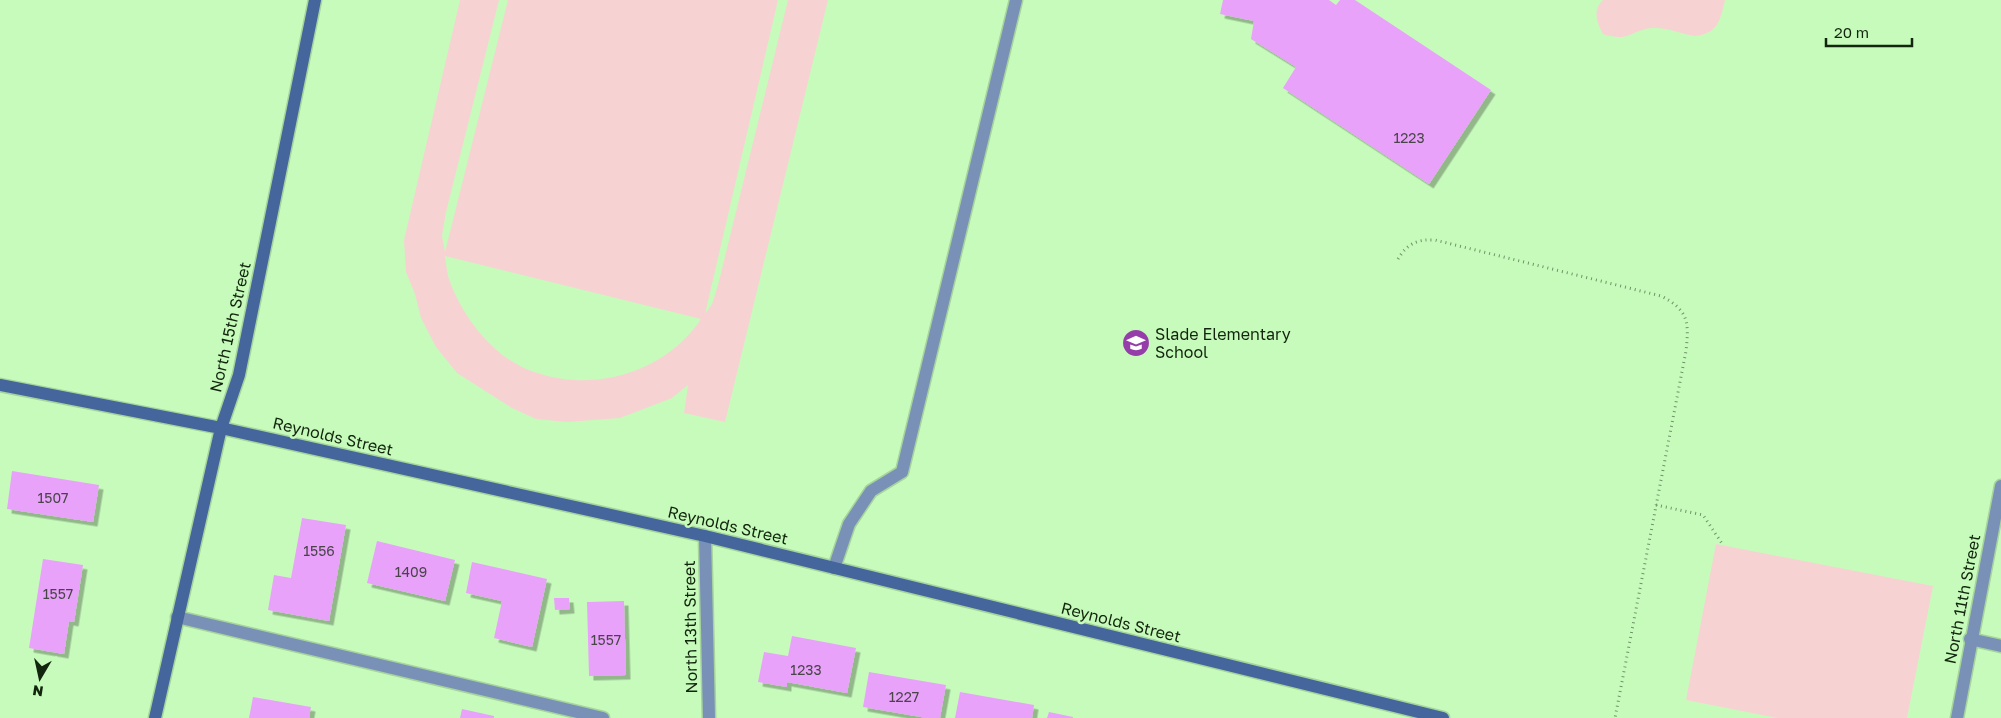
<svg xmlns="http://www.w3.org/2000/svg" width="2001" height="718" viewBox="0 0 2001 718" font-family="'Golos Text',sans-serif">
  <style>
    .green { fill: #f6d3d2; fill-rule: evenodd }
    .building { fill: #e9a2fa; filter: url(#shadow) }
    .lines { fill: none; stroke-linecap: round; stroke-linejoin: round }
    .lane-casing { stroke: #a6d49c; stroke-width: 15 }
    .street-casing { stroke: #a6d49c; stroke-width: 15 }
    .secondary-casing { stroke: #a6d49c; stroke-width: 15 }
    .path { stroke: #6f9367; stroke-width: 3; stroke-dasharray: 1 4; stroke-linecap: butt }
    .lane { stroke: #7a91b7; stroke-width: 12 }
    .street { stroke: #7a91b7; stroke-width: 12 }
    .secondary { stroke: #44669c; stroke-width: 12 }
    .labels { text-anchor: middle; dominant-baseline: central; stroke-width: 5; stroke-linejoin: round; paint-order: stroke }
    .number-label { font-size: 14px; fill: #484448 }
    .street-label { font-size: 16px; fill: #12250d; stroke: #c7fbbc }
    .poi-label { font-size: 16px; fill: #12250d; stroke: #c7fbbc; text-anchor: start }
  </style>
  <defs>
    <filter id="shadow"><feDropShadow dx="4.5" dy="4.5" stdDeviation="0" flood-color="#0004"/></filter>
  </defs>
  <rect width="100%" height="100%" fill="#c7fbbc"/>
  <path class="green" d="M 460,0 L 499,0 L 446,212 L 442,236 L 445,252 L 508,0 L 778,0 L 705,314 L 712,304 L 718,285 L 788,0 L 828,0 L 725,422 L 684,413 L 688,385 L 672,398 L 620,418 L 567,422 L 536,419 L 512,408 L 457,373 L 436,347 L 421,318 L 415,294 L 406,272 L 404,240 ZM 445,256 L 701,319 C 663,376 584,396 522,367 C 489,351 463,316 450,282 C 447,274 446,264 445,256 Z
    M 1603,0 L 1725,0 C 1720,20 1719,33 1695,36 C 1682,34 1666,27 1653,28 C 1632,29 1630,43 1603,34 C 1597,23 1592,10 1603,0 Z
    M 1716,544 L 1933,586 L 1907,718 L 1777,718 L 1686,700 Z"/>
  <path class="building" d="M 1223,0 L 1329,0 L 1336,5 L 1340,0 L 1355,0 L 1491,90 L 1429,184 L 1283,88 L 1296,67 L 1251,39 L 1254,21 L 1220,14 Z
    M 12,471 L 99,485 L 93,522 L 7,509 Z
    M 302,518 L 346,525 L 329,621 L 268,610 L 274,575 L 291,578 Z
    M 377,541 L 455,560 L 445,601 L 367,583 Z
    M 43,559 L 83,565 L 74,622 L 69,621 L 64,654 L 29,648 Z
    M 472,562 L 547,579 L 532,647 L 494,638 L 502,601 L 466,593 Z
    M 554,598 L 569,598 L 570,609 L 555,610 Z
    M 624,601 L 626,675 L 589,676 L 587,602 Z
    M 792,636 L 856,648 L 847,693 L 787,682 L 787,687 L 758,682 L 764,652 L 788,656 Z
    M 869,672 L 946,685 L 940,718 L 927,718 L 863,707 Z
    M 960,692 L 1034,705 L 1032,718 L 955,718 Z
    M 253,697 L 311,707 L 309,718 L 249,718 Z
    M 462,709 L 494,716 L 494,718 L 460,718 Z
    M 1049,712 L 1073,717 L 1073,718 L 1047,718 Z"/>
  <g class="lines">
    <g class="lane-casing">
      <path id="lane" d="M 834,568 L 849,524 L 871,491 L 902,472 L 1016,0
        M 177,617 L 603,718
        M 1970,639 L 2001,646"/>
    </g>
    <g class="street-casing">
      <path id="street" d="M 705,536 L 709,718
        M 1957,718 L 2001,486"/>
    </g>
    <g class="secondary-casing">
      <path id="secondary" d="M 0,385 L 221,428 L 705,536 L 1443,718
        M 155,718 L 221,428 L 239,375 L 315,0"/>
    </g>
    <path class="path" d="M 1398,259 C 1407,244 1417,239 1435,240 L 1661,296 C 1689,310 1689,323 1686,351 L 1615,718
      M 1656,505 L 1703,515 L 1723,545"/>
    <use href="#lane" class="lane"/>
    <use href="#street" class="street"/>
    <use href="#secondary" class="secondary"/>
  </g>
  <defs>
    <g id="school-disc" transform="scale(1.4375)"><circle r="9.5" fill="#953da9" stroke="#c7fbbc"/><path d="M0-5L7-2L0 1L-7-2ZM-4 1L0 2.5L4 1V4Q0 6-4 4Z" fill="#fff"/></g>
  </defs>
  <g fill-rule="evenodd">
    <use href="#school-disc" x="1136" y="343"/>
  </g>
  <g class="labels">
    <g class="number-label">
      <text x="1409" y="137">1223</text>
      <text x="53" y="497">1507</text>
      <text x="319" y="550">1556</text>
      <text x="411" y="571">1409</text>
      <text x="58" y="593">1557</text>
      <text x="606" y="639">1557</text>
      <text x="806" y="669">1233</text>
      <text x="904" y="696">1227</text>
    </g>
    <g class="street-label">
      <text transform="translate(230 327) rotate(-77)">North 15th Street</text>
      <text transform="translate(333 436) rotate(13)">Reynolds Street</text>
      <text transform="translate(728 525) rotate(13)">Reynolds Street</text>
      <text transform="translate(1962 599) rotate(-79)">North 11th Street</text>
      <text transform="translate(1121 622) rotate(14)">Reynolds Street</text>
      <text transform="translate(690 627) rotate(-91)">North 13th Street</text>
    </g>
    <g class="poi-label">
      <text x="1155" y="334">Slade Elementary<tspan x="1155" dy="18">School</tspan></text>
    </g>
  </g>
  <g transform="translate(40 678) rotate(189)" stroke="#c7fbbc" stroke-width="4" paint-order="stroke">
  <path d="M0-4L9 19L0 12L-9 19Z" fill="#12250d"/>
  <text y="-8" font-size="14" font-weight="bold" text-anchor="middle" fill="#12250d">N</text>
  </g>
  <path d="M1826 38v8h86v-8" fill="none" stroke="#12250d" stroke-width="2.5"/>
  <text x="1834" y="38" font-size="15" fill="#12250d" stroke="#c7fbbc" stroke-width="4" paint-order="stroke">20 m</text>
</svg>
